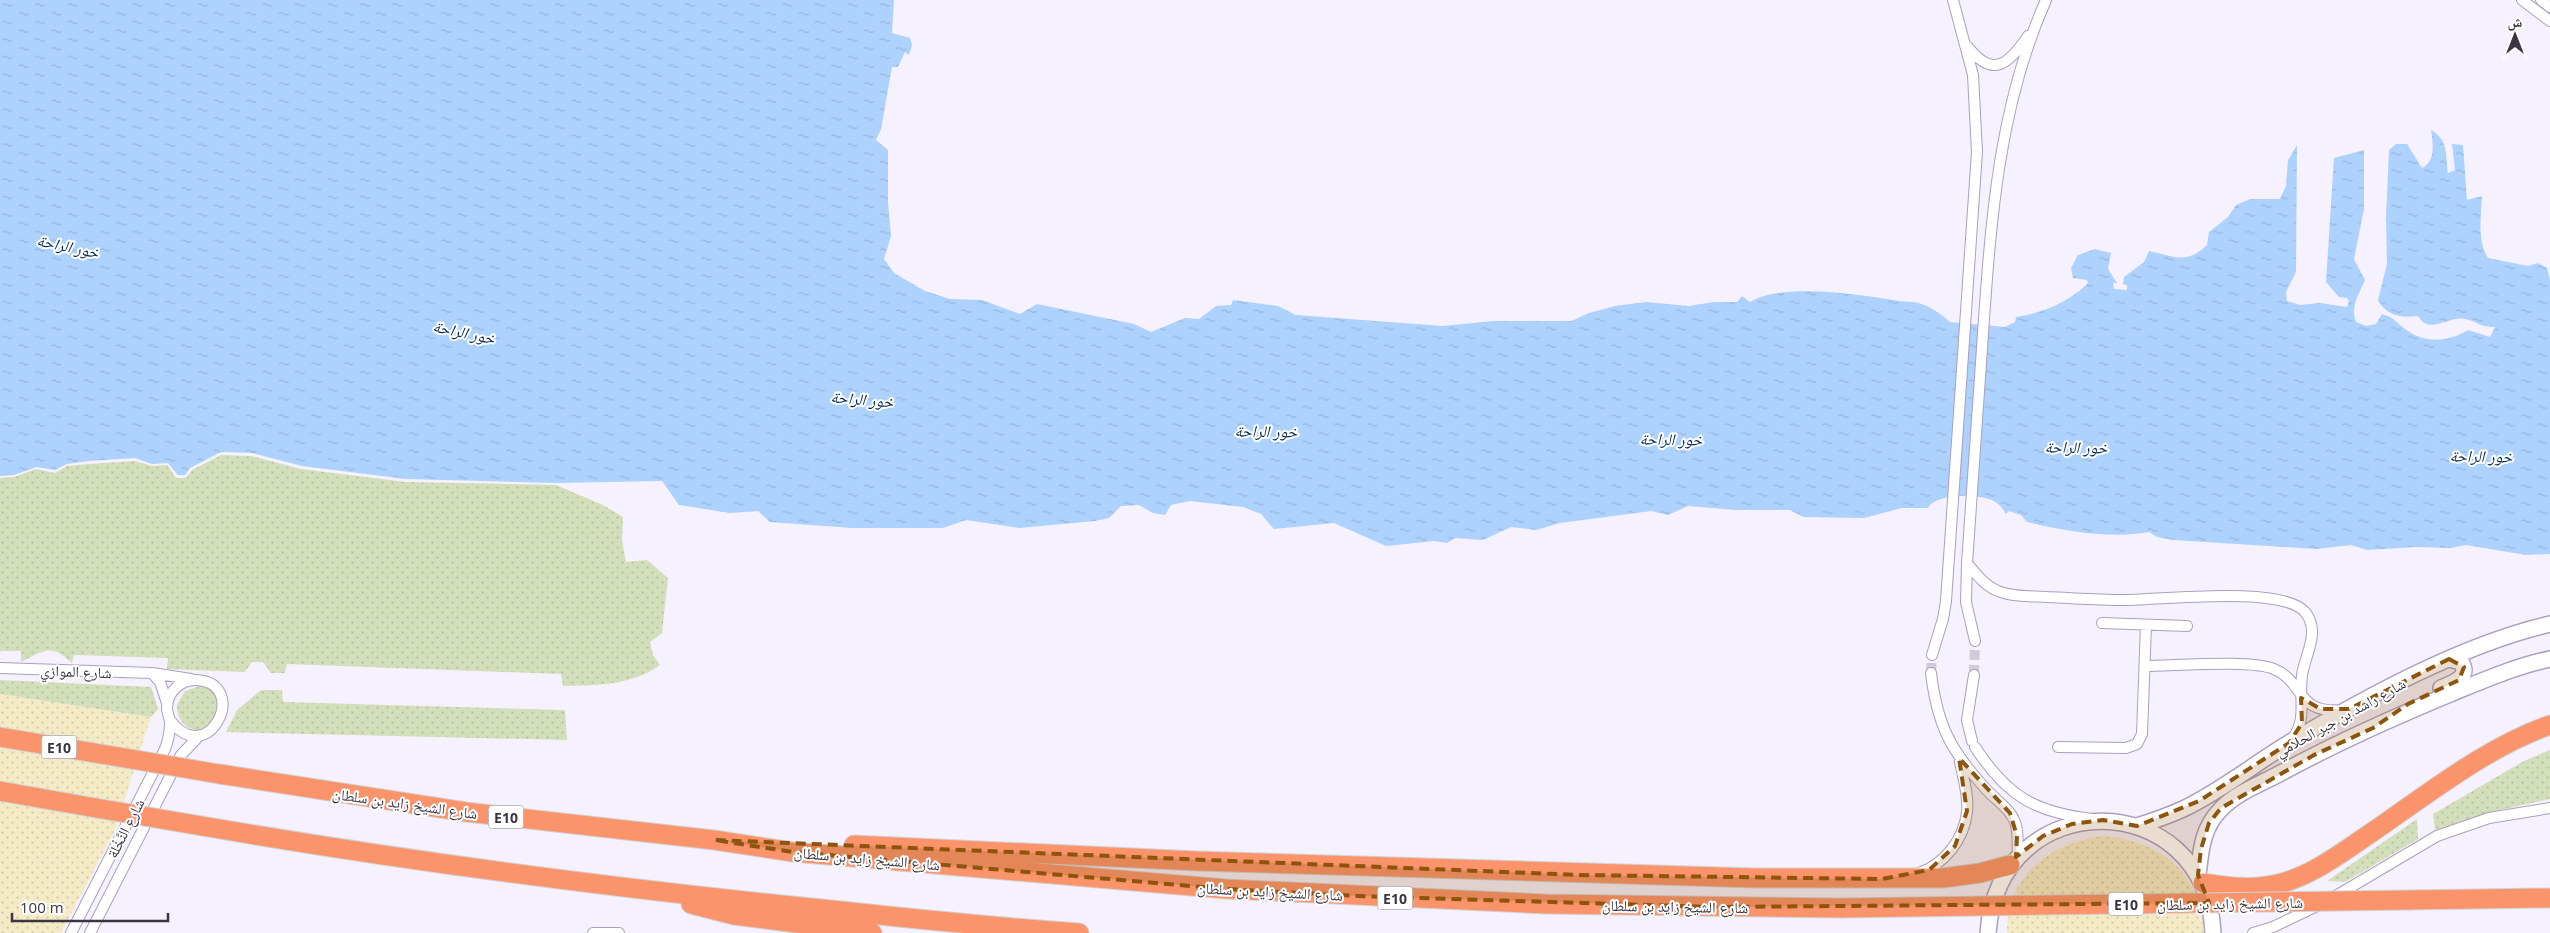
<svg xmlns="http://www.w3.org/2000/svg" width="2550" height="933" viewBox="0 0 2550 933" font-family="'Open Sans','Noto Naskh Arabic',sans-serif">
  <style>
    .sand { fill: url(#sand-dots) }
    .park { fill: url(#park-dots) }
    .water { fill: url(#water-ripples) }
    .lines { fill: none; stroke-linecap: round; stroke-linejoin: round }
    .street-tunnel { stroke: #d0cbd9; stroke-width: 10; stroke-dasharray: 10 5; stroke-linecap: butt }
    .street-casing { stroke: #ab9fc0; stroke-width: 12 }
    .secondary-casing { stroke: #ab9fc0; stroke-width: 18 }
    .highway-casing { stroke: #d3d3d5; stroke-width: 21 }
    .street { stroke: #fff; stroke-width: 10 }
    .secondary { stroke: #fff; stroke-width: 15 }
    .highway { stroke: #fb946b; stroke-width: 19 }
    .highway-bridge-casing { stroke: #d3d3d5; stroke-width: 21; stroke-linecap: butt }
    .highway-bridge { stroke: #fb946b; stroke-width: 19 }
    .marked { fill: #8d540d; fill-opacity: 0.2; stroke: #8d540d; stroke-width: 4; stroke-dasharray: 10 6; stroke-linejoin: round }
    .labels { text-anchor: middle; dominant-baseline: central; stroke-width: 4; stroke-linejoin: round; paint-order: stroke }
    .shield { fill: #fff; stroke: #74727b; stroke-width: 1 }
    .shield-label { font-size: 14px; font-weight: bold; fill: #393542 }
    .street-label { font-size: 15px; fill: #393542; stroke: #fff }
    .water-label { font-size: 16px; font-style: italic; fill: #01294f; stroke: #fff }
  </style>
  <defs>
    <pattern id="sand-dots" width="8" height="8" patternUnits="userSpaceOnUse" patternTransform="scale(1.25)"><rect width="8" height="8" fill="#f4eac5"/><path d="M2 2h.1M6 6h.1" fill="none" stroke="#d2c9aa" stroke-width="1.8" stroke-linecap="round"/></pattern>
    <pattern id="park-dots" width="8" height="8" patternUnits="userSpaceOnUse" patternTransform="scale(1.25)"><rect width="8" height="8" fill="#d3dfbb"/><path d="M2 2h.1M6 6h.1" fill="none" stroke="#b6c0a2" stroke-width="1.8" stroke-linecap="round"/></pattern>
    <pattern id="water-ripples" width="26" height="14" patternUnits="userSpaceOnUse" patternTransform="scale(1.25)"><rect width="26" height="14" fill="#add2fd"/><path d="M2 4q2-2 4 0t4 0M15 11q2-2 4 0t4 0" fill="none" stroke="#96b5da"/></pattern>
  </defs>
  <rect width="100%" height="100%" fill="#f6f1ff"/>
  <path class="sand" d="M 0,694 L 151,717 L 115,830 L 61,933 L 0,933 Z
    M 2099,836 C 2158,839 2201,871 2204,933 L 2007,933 C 2006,877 2049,845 2099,836 Z"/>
  <path class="park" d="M 221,455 L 251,456 L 301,469 L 406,482 L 556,485 L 603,505 L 623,517 L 622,541 L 626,562 L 647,560 L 668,578 L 662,633 L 650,642 L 653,655 L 660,665 C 630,686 598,685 563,686 L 561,674 L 287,664 L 285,673 L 271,673 L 263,662 L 252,662 L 245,672 L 167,669 L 168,658 L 74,655 L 72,663 C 51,643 45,650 21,662 L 21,651 L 0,651 L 0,478 L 14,477 L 36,469 L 55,473 L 67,466 L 89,464 L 135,461 L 152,466 L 167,465 L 176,478 L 186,478 L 192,470 Z
    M 0,680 L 151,687 L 158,709 L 151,717 L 0,694 Z
    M 200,686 L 212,689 L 220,698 L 216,724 L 198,731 C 184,728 177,719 177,705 L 185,691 Z
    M 261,690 L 282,690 L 283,702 L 565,710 L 567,740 L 226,732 L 237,710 Z
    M 2550,750 L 2550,799 L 2495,811 L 2435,830 L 2433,814 L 2524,761 Z
    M 2417,819 L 2418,839 L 2345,882 L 2327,881 Z"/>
  <path class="water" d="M 0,0 L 894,0 L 892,33 L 910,38 L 912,45 L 909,55 L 905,52 L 898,67 L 892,67 L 881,129 L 876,140 L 888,150 L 888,202 L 891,236 L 884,259 L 894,273 L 925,291 L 950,299 L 982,300 L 1020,314 L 1037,304 L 1134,324 L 1151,332 L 1185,318 L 1199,319 L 1216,306 L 1231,305 L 1233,300 L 1278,306 L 1296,315 L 1443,326 L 1493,321 L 1571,321 L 1589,313 L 1615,306 L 1646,302 L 1689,306 L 1714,302 L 1737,302 L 1742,296 L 1750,302 C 1783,282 1862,295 1899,301 C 1905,302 1912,301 1918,303 C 1930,306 1941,314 1950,322 L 2005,327 L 2015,322 L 2016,317 C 2043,313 2069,302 2088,283 L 2087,280 L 2073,278 L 2071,268 L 2078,255 L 2095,249 L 2111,253 L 2108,269 L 2117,283 L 2113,283 L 2114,289 L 2127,290 L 2127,285 L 2123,284 L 2124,277 L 2144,262 L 2149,251 C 2173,256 2187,265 2207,245 L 2209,232 L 2228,217 L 2236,205 L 2250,199 L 2280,199 L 2286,186 L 2288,160 L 2297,145 L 2296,272 L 2286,292 L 2287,301 L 2300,305 L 2320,303 L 2347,307 L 2349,301 L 2347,298 L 2339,297 L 2326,282 L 2334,158 L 2364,150 L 2364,209 L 2354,259 L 2365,280 C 2359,294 2350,307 2356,322 L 2366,326 L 2376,324 L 2382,314 C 2397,319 2394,321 2405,329 C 2424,344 2449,342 2468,330 L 2490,337 L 2495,327 C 2479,327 2477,321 2465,319 C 2448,315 2430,336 2418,316 C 2400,318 2387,316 2378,300 L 2387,264 L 2386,217 L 2389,150 L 2396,144 L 2407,144 L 2422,168 C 2436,161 2433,143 2431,130 C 2449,140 2445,155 2448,173 L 2455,170 L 2452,144 L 2463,145 L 2467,200 L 2482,196 C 2481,216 2477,241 2488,258 L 2528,266 L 2538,263 L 2547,268 L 2550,280 L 2550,554 L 2526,555 L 2466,545 L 2451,548 L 2416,547 L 2367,550 L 2351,545 L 2316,549 L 2173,540 L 2157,537 L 2149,532 C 2109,539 2066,531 2027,522 L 2021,515 L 2009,511 L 2006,514 C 2003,508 1998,503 1992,500 C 1978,494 1935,493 1928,508 L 1902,508 L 1864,518 L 1803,517 L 1790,510 L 1736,510 L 1688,506 L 1668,515 L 1651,511 L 1560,523 L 1536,530 L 1511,527 L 1483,540 L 1455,538 L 1447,543 L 1434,541 L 1386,546 L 1334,523 L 1274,529 L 1261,514 L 1243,507 L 1190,501 L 1171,505 L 1165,515 L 1153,513 L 1139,505 L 1121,506 L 1109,518 L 1095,521 L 1019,528 L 966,520 L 943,528 L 852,528 L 770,522 L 758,511 L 730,513 L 679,505 L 662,481 L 556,483 L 406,479 L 302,466 L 252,453 L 221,452 L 190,468 L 185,475 L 178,475 L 168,463 L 152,464 L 135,458 L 89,461 L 67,464 L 55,470 L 36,467 L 14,475 L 0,476 Z"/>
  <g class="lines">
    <path class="street-tunnel" d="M 1931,673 L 1932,655
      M 1974,675 L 1975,641"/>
    <g class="street-casing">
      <path id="street" d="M 2522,0 L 2550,21
        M 2541,0 L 2550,7
        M 1968,47 C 1993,79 2009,64 2028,36
        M 1967,563 C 1976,574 1985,586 1998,591 C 2012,597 2031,596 2047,597 C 2072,598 2097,600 2123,600 C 2159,600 2282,585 2305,612 C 2320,630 2307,652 2303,670 C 2297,694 2309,718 2292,739
        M 2102,623 L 2187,626
        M 1975,641 L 1966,602 L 1967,563 C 1972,487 1978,410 1983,333 C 1991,218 1999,106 2046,0
        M 1932,655 L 1943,619 L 1946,601 L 1977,152 L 1973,75 L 1953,0
        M 2145,666 C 2174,666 2251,659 2274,669 C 2305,682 2295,714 2342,710
        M 0,668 L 152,673 L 191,679
        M 152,673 L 160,682 L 167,703
        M 1931,673 C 1937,724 1950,750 1985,788 C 1994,799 2010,808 2015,822 C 2019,832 2017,845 2018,856
        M 1972,741 L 1967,720 L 1974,675
        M 1975,747 C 2007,796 2034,812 2092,819
        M 2058,747 L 2126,748 L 2137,744 L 2142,734 L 2146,625
        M 1919,873 C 1945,864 1964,839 1967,812 C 1969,795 1963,778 1960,762
        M 2334,897 L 2437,836 L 2489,818 L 2550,808
        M 71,933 L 165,749 C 168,741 170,732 170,723 C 170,718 167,713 167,708 C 167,692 181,679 197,680 C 251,684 208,771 170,720
        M 90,933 L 181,755 L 200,735
        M 593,933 L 619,933
        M 2253,933 L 2273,927 L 2321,904"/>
    </g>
    <g class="secondary-casing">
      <path id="secondary" d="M 2441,688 C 2453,683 2471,677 2461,662 L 2449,659
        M 2137,826 C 2153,821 2168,816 2183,809 C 2221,791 2254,764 2289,743 C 2366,697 2463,644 2550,624
        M 2198,875 C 2201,850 2202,828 2221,809 C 2236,793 2260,784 2279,774 C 2334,744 2392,718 2450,694 C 2482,681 2516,666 2550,659
        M 1988,933 C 1999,782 2207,786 2213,933"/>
    </g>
    <g class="highway-casing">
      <path id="highway" d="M 0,737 L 119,757
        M 219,774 L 466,812 L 714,840 L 793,852 L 1226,889 L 1546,904 L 1842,908
        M 0,791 L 96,808
        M 202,826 C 411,862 621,889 832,910 C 914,919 997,927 1079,933
        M 854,845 L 1197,861 L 1755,878 L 1943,878 L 1980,873 L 2010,865
        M 2203,883 C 2228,887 2253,890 2278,884 C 2311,876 2340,854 2368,835 C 2424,797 2486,747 2550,725
        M 2409,900 L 2550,898
        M 691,904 L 734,915 L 872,933"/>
    </g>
    <use href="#street" class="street"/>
    <use href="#secondary" class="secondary"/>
    <use href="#highway" class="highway"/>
    <g class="highway-bridge-casing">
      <path id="highway-bridge" d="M 119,757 L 219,774
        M 96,808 L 202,826
        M 1842,908 L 2409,900"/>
    </g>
    <use href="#highway-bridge" class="highway-bridge"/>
  </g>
  <path class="marked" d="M 2449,659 L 2464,667 L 2459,680 L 2408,704 L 2373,728 L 2314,755 L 2221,808 L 2209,823 L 2201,849 L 2198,875 L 2209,903 L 1713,907 L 1358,896 L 1226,889 L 793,852 L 714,840 L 1579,875 L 1882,879 L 1929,870 L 1955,846 L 1967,811 L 1959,758 L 2010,813 L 2017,836 L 2016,857 L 2043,836 L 2072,824 L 2103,820 L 2137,826 L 2199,801 L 2289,743 L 2302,723 L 2301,698 L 2321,709 L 2349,709 Z"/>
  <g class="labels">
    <g class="shield">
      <rect x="41.5" y="735.5" width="35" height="23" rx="4"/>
      <rect x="488.5" y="805.5" width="35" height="23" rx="4"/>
      <rect x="1377.5" y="886.5" width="35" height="23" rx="4"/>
      <rect x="2108.5" y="892.5" width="35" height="23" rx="4"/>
    </g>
    <g class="shield-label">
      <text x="59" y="747">E10</text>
      <text x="506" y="817">E10</text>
      <text x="1395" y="898">E10</text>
      <text x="2126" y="904">E10</text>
    </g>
    <g class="street-label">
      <text transform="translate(76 671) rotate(2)">شارع الموازي</text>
      <text transform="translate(2340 717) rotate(-29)">شارع راشد بن جبر الحلامي</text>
      <text transform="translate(405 803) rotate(8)">شارع الشيخ زايد بن سلطان</text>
      <text transform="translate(125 828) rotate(-63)">شارع النَّخْلة</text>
      <text transform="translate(867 858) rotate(5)">شارع الشيخ زايد بن سلطان</text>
      <text transform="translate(1270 891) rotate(3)">شارع الشيخ زايد بن سلطان</text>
      <text transform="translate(2230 903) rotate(-1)">شارع الشيخ زايد بن سلطان</text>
      <text transform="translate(1675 906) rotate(1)">شارع الشيخ زايد بن سلطان</text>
    </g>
    <g class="water-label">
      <text transform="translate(68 246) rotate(12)">خور الراحة</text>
      <text transform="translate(464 332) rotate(12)">خور الراحة</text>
      <text transform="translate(862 399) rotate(5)">خور الراحة</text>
      <text transform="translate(1266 431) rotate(1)">خور الراحة</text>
      <text transform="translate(1671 439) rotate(1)">خور الراحة</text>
      <text transform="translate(2076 447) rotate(1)">خور الراحة</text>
      <text transform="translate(2481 456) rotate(1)">خور الراحة</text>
    </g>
  </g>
  <g transform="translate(2515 35)" stroke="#ffffff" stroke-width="4" paint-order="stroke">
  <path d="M0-4L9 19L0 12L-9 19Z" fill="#393542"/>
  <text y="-8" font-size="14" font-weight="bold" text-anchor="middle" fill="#393542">ش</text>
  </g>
  <path d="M12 913v8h156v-8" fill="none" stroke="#393542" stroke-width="2.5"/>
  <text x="20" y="913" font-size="15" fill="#393542" stroke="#ffffff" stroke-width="4" paint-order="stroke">100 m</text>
</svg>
